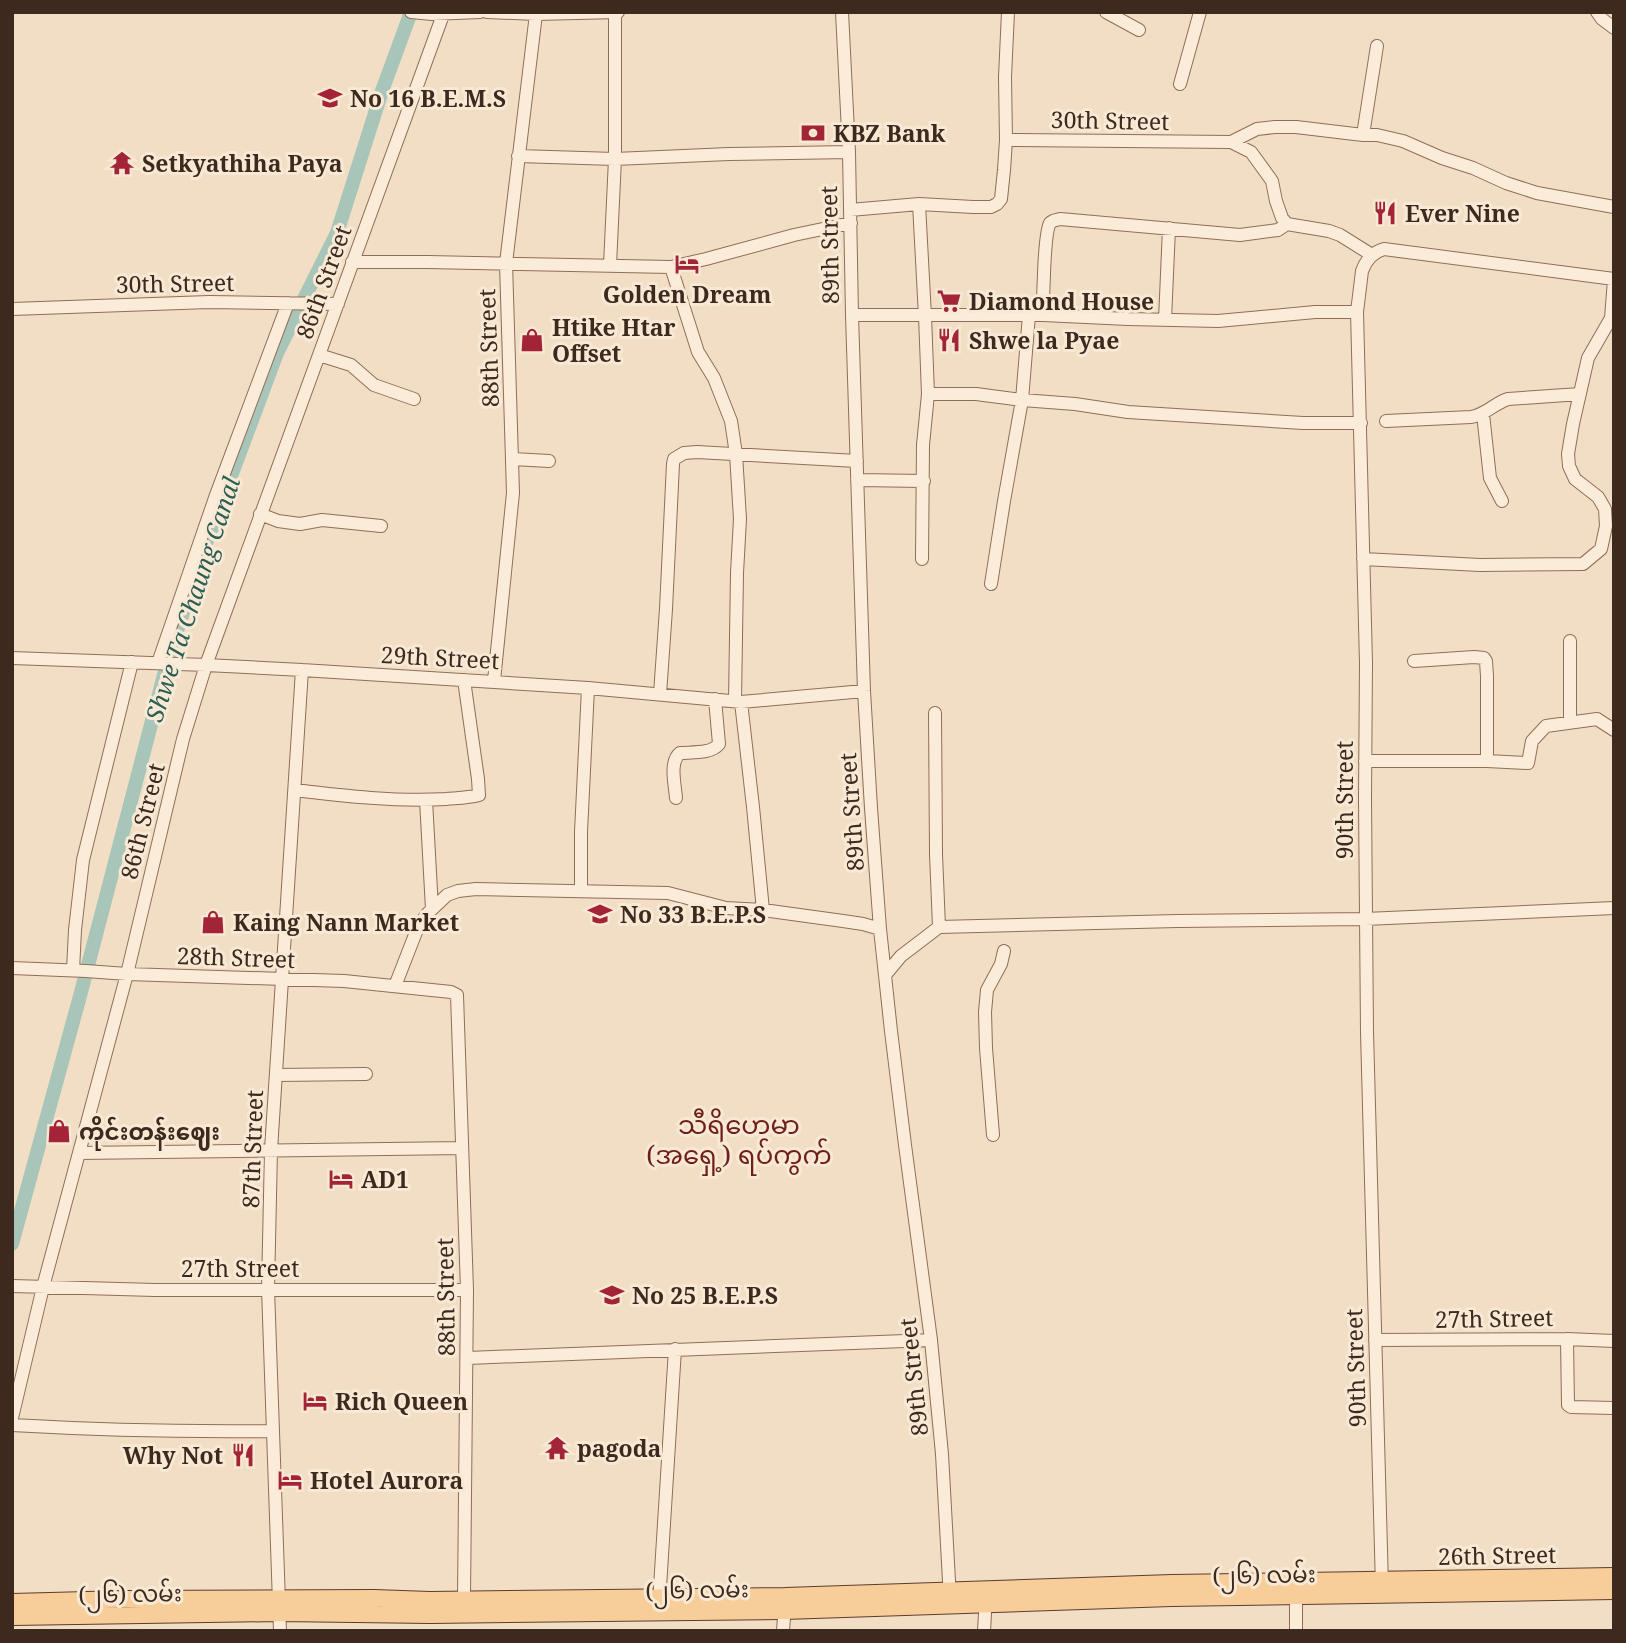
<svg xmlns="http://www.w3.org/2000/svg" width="1626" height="1643" viewBox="0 0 1626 1643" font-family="'Noto Serif','Noto Sans Myanmar',serif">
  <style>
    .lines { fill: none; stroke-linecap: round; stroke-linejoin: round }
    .canal { stroke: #a7c5b8; stroke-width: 14 }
    .minor-casing { stroke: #8f6e59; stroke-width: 14 }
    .major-casing { stroke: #5c3c2d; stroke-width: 18 }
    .minor { stroke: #fbecd9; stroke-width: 12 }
    .major { stroke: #f7cd9a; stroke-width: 16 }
    .labels { text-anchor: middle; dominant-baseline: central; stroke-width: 6; stroke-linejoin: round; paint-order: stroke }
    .poi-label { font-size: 23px; font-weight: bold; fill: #3d291e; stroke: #f8e9d5; text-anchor: start }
    .street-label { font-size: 23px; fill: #3d291e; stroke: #f8e9d5 }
    .water-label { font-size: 24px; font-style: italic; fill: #2c5e54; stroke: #f8e9d5 }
    .quarter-label { font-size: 26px; fill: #6e1f1a; stroke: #f8e9d5 }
  </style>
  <rect width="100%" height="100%" fill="#f2dec5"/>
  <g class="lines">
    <path class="canal" d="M 12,1244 L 80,996 L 170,652 L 205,546 L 277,353 L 337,233 L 382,91 L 411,12"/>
    <g class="minor-casing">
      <path id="minor" d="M 411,12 L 432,14 L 480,12
        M 487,12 L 536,14 L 618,12
        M 842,12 L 849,152 L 852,315 L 864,691 L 871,808 L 880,929 L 891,1031 L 905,1145 L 931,1340 L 942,1454 L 950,1599
        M 1106,12 L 1139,30
        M 1597,12 L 1602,19 L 1614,28
        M 1180,84 L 1200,12
        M 1363,135 L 1377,46
        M 1006,140 L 1005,77 L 1008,12
        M 1231,142 L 1257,129 L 1275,127 L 1296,127 L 1363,135 L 1377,135 L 1403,141 L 1442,158 L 1473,168 L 1506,183 L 1537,193 L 1614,207
        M 518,156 L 615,159 L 729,154 L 849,152
        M 919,204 L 925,316 L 928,394 L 976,394 L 1022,400 L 1075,404 L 1128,412 L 1303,423 L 1361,423
        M 850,210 L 919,204 L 973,207 L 991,207 L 997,204 L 1001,199 L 1004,170 L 1006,140 L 1231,142 L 1251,152 L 1272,181 L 1276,201 L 1282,218 L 1287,224 L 1329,231 L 1340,235 L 1372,255
        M 352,262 L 428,262 L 671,267 L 706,259 L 794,235 L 851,223
        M 610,265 L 615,159 L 615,12
        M 671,267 L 698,352 L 714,378 L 731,421 L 736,454 L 740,519 L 737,573 L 735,701
        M 12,309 L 209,302 L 338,304
        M 852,315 L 1043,315 L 1128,319 L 1218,321 L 1315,312 L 1357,312
        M 1043,315 C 1043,300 1044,233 1050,223 C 1053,220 1056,220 1060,219 L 1240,235 L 1278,230 L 1287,224
        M 1165,320 L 1169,228
        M 319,355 L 351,365 L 374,385 L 414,399
        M 1483,414 L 1490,478 L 1502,501
        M 1386,421 L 1471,417 C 1485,415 1495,403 1508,399 L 1580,394
        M 513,459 L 549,461
        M 857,480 L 924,481
        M 260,514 L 278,521 L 300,524 L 322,520 L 381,526
        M 922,559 L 923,445 L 928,394
        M 1363,559 L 1480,565 L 1583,564 L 1601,549 L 1606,526 L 1605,509 L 1598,497 L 1575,479 L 1569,466 L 1568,454 L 1573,424 L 1588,358 L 1611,318 L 1614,280
        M 991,584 L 1004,501 L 1022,400 L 1029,315
        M 12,658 L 206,665 L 302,670 L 588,688 L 741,702 L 864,691
        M 1414,661 L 1474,657 L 1484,658 L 1486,661 L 1487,676 L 1487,761
        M 158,663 L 216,495 L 288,303
        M 494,681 L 513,493 L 506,263 L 536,14
        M 660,694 L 666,609 L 673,464 L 674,459 L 684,453 L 697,452 L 857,461
        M 741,702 L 753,807 L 763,910
        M 935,713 L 936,854 L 939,927
        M 1570,722 L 1570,641
        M 1365,761 L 1487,761 L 1528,763 L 1532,741 L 1546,726 L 1597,719 L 1614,730
        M 295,790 C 345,796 396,802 446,799 C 457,798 468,798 479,795 L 478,779 L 464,680
        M 676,798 C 675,784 669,762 680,753 C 693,752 711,754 719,744 L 715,699
        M 426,800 L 432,909
        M 581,890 L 581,832 L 588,688
        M 12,968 L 86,971 L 127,974 L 344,981 L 451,992 L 457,995 L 467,1290 L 464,1599
        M 73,970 L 75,930 L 83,860 L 132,662
        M 886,974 L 901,956 L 939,927 L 1177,921 L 1365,919 L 1614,908
        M 395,986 L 418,927 L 427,914 L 447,895 L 458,891 L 476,889 L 668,893 L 726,908 L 763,910 L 843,921 L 863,924 L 880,929
        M 276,1075 L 366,1074
        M 993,1135 L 986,1048 L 985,1012 L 987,990 L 1001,964 L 1004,951
        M 79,1153 L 462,1148
        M 12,1286 L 155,1290 L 467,1290
        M 1567,1339 L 1568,1405 L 1571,1407 L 1614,1408
        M 1375,1340 L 1567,1339 L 1614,1341
        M 468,1358 L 931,1340
        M 12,1418 L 43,1287 L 127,974 L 183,739 L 206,665 L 444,12
        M 12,1425 C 99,1430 186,1432 273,1431
        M 1382,1587 L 1367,1032 L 1365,799 L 1366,663 L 1357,312 L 1362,271 C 1366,260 1373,252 1384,249 L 1614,279
        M 659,1603 L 675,1349
        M 280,1631 L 268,1289 L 271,1150 L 302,670
        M 783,1631 L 785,1603
        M 984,1631 L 986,1596
        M 1296,1631 L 1296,1589"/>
    </g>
    <g class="major-casing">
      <path id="major" d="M 12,1602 L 125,1599 L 374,1598 L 430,1600 L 785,1596 L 1172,1583 L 1614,1576
        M 12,1617 L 279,1613 L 430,1615 L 784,1611 L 1171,1598 L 1614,1591"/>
    </g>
    <use href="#minor" class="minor"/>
    <use href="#major" class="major"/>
  </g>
  <defs>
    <g id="school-bare" transform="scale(1.89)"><path d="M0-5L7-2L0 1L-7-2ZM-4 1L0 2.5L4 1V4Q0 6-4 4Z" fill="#a32437" stroke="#f8e9d5" stroke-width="2.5" paint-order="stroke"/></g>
    <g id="bank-bare" transform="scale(1.89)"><path d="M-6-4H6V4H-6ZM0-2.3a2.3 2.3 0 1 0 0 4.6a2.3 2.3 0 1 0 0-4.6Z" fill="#a32437" stroke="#f8e9d5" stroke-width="2.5" paint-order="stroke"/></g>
    <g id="temple-bare" transform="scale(1.89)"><path d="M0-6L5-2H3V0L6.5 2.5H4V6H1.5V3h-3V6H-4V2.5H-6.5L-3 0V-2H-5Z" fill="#a32437" stroke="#f8e9d5" stroke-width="2.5" paint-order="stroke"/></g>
    <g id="restaurant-bare" transform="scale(1.89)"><path d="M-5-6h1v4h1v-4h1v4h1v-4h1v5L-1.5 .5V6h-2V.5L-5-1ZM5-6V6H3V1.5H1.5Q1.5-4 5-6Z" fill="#a32437" stroke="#f8e9d5" stroke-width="2.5" paint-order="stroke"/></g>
    <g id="hotel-bare" transform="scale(1.89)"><path d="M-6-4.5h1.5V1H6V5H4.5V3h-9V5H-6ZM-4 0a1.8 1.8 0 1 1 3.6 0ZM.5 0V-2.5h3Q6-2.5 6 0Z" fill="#a32437" stroke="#f8e9d5" stroke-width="2.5" paint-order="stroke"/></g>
    <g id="supermarket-bare" transform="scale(1.89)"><path d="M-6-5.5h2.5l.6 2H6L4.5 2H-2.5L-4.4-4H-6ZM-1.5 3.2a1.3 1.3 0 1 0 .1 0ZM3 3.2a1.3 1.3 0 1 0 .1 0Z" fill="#a32437" stroke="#f8e9d5" stroke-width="2.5" paint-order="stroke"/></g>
    <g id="shop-bare" transform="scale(1.89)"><path d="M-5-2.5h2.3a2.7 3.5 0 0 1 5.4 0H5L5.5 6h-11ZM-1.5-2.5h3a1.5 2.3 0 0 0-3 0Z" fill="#a32437" stroke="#f8e9d5" stroke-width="2.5" paint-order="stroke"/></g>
  </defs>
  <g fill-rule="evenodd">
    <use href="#school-bare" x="330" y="98"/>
    <use href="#bank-bare" x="813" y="133"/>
    <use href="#temple-bare" x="122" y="163"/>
    <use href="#restaurant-bare" x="1385" y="213"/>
    <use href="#hotel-bare" x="687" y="264"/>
    <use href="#supermarket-bare" x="949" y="301"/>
    <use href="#shop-bare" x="532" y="340"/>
    <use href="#restaurant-bare" x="949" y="340"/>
    <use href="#school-bare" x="600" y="914"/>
    <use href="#shop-bare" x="213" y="922"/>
    <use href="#shop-bare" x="59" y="1131"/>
    <use href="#hotel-bare" x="341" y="1179"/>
    <use href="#school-bare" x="612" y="1295"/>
    <use href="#hotel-bare" x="315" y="1401"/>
    <use href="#temple-bare" x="557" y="1448"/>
    <use href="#restaurant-bare" x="243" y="1455"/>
    <use href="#hotel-bare" x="290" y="1480"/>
  </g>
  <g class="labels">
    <g class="poi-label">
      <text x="350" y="98">No 16 B.E.M.S</text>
      <text x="833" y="133">KBZ Bank</text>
      <text x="142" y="163">Setkyathiha Paya</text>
      <text x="1405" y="213">Ever Nine</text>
      <text x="687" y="294" text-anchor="middle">Golden Dream</text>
      <text x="969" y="301">Diamond House</text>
      <text x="552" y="327">Htike Htar<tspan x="552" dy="26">Offset</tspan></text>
      <text x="969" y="340">Shwe la Pyae</text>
      <text x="620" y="914">No 33 B.E.P.S</text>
      <text x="233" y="922">Kaing Nann Market</text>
      <text x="79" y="1131">ကိုင်းတန်းဈေး</text>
      <text x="361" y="1179">AD1</text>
      <text x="632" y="1295">No 25 B.E.P.S</text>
      <text x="335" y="1401">Rich Queen</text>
      <text x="577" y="1448">pagoda</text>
      <text x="223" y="1455" text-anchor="end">Why Not</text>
      <text x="310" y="1480">Hotel Aurora</text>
    </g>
    <g class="street-label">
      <text transform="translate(1110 120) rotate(1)">30th Street</text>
      <text transform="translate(829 245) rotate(-91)">89th Street</text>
      <text transform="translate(323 282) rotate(-70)">86th Street</text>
      <text transform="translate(175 283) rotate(-1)">30th Street</text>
      <text transform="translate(488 348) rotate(-92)">88th Street</text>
      <text transform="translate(440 657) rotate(3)">29th Street</text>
      <text transform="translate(1344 800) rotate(-90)">90th Street</text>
      <text transform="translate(851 812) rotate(-94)">89th Street</text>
      <text transform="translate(142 821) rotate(-76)">86th Street</text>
      <text transform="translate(236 957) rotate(2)">28th Street</text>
      <text transform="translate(252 1149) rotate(-88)">87th Street</text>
      <text x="240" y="1268">27th Street</text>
      <text transform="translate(445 1297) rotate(-91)">88th Street</text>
      <text transform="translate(1494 1318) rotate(-1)">27th Street</text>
      <text transform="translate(1355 1368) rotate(-92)">90th Street</text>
      <text transform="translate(913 1377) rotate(-96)">89th Street</text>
      <text transform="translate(1497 1555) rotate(-1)">26th Street</text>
      <text transform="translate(1264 1574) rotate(-1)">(၂၆) လမ်း</text>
      <text transform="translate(697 1589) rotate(-1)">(၂၆) လမ်း</text>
      <text transform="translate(130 1593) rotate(-1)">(၂၆) လမ်း</text>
    </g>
    <g class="water-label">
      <text transform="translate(192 599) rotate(-72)">Shwe Ta Chaung Canal</text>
    </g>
    <g class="quarter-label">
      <text x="739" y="1124">သီရိဟေမာ<tspan x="739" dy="30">(အရှေ့) ရပ်ကွက်</tspan></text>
    </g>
  </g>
  <rect width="1626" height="1643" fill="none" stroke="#3d291e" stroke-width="28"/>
</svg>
